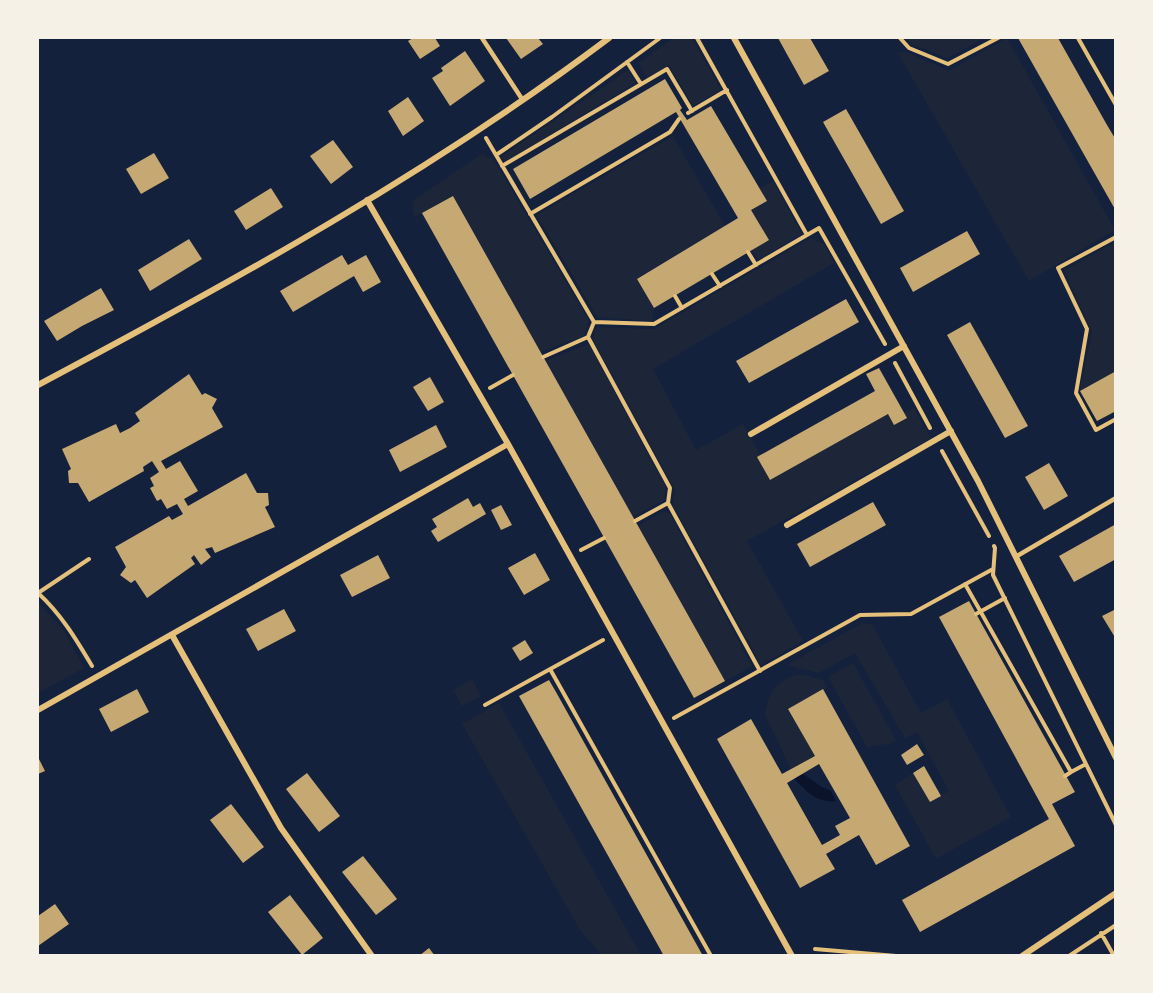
<svg xmlns="http://www.w3.org/2000/svg" width="1153" height="993" viewBox="0 0 1153 993" font-family="Raleway,sans-serif">
  <style>
    .green { fill: #1d2539 }
    .water { fill: #0b132b }
    .building { fill: #c6a872; fill-rule: evenodd }
    .lines { fill: none; stroke-linecap: round; stroke-linejoin: round }
    .path { stroke: #e5c07b; stroke-width: 4 }
    .service { stroke: #e5c07b; stroke-width: 4.5 }
    .minor { stroke: #e5c07b; stroke-width: 6 }
  </style>
  <rect width="100%" height="100%" fill="#14213d"/>
  <path class="green" d="M 674,38 L 692,38 L 721,90 L 693,106 L 669,65 L 647,78 L 638,63 Z
    M 907,38 L 984,38 L 947,58 L 912,44 Z
    M 1007,38 L 1115,230 L 1029,281 L 898,53 L 906,52 L 949,71 Z
    M 628,70 L 636,83 L 505,162 L 501,157 Z
    M 673,136 L 725,226 L 637,278 L 654,308 L 652,321 L 597,317 L 537,215 Z
    M 483,153 L 487,158 L 493,158 L 589,321 L 584,336 L 540,352 L 453,196 L 415,217 L 413,209 L 414,200 Z
    M 773,181 L 802,234 L 758,260 L 752,250 L 769,240 L 751,210 L 767,201 L 760,188 Z
    M 811,238 L 824,244 L 834,263 L 653,369 L 696,450 L 743,424 L 761,456 L 770,480 L 888,414 L 904,413 L 914,408 L 931,438 L 747,541 L 803,641 L 761,665 L 673,505 L 675,490 L 593,340 L 596,327 L 654,329 Z
    M 1115,242 L 1115,371 L 1080,391 L 1092,331 L 1064,271 Z
    M 589,344 L 666,487 L 664,500 L 633,517 L 545,361 Z
    M 664,511 L 670,514 L 752,666 L 725,681 L 638,526 Z
    M 38,602 L 64,631 L 84,668 L 38,693 Z
    M 862,623 L 872,624 L 921,713 L 947,699 L 1011,817 L 936,859 L 895,785 L 913,773 L 930,801 L 949,791 L 917,732 L 905,738 L 855,653 L 819,673 L 787,665 Z
    M 853,663 L 896,740 L 889,744 L 867,747 L 828,677 Z
    M 796,675 L 805,675 L 823,680 L 827,688 L 789,709 L 815,756 L 791,769 L 765,715 C 769,693 773,683 796,675 Z
    M 472,679 L 481,696 L 462,706 L 453,690 Z
    M 499,703 L 641,955 L 601,955 L 579,928 L 462,724 Z"/>
  <path class="water" d="M 803,774 L 822,787 L 831,791 L 836,801 C 817,803 806,792 794,778 Z"/>
  <path class="building" d="M 413,38 L 435,38 L 440,46 L 420,59 L 408,41 Z
    M 506,38 L 538,38 L 543,44 L 521,59 Z
    M 778,38 L 810,38 L 829,71 L 804,85 Z
    M 1018,38 L 1058,38 L 1107,125 L 1116,140 L 1116,211 Z
    M 465,51 L 485,81 L 450,106 L 432,78 L 443,71 L 441,68 Z
    M 665,79 L 682,108 L 680,110 L 687,120 L 711,106 L 767,201 L 751,210 L 769,240 L 654,308 L 637,279 L 738,218 L 676,112 L 530,199 L 513,169 Z
    M 408,97 L 424,121 L 403,136 L 388,111 Z
    M 846,109 L 904,211 L 881,224 L 823,122 Z
    M 333,140 L 353,167 L 331,184 L 310,156 Z
    M 154,153 L 169,178 L 141,194 L 126,169 Z
    M 271,188 L 283,207 L 246,230 L 234,211 Z
    M 453,196 L 725,681 L 694,698 L 422,213 Z
    M 967,231 L 980,254 L 913,292 L 900,268 Z
    M 189,239 L 202,259 L 150,291 L 138,270 Z
    M 342,255 L 348,265 L 366,255 L 381,282 L 363,292 L 354,276 L 293,312 L 280,291 Z
    M 101,288 L 114,310 L 82,326 L 57,341 L 44,321 Z
    M 846,299 L 859,322 L 749,383 L 736,361 Z
    M 970,322 L 1028,426 L 1005,438 L 947,335 Z
    M 879,368 L 907,418 L 894,425 L 888,414 L 770,480 L 757,457 L 875,391 L 866,374 Z
    M 1116,371 L 1116,411 L 1097,421 L 1080,391 Z
    M 189,374 L 202,395 L 205,393 L 217,399 L 212,408 L 223,427 L 161,461 L 166,469 L 180,461 L 198,491 L 184,499 L 188,506 L 246,473 L 257,493 L 268,493 L 269,505 L 265,507 L 275,527 L 215,553 L 212,547 L 205,549 L 211,557 L 201,565 L 194,555 L 191,558 L 195,564 L 147,598 L 135,580 L 131,583 L 120,575 L 126,567 L 115,547 L 169,516 L 172,520 L 183,514 L 177,504 L 167,509 L 161,499 L 157,501 L 150,488 L 154,486 L 150,478 L 159,472 L 152,461 L 143,467 L 144,471 L 89,502 L 78,483 L 69,483 L 68,471 L 71,469 L 62,449 L 116,424 L 120,433 L 130,428 L 140,421 L 135,413 Z
    M 430,377 L 444,402 L 428,411 L 413,387 Z
    M 436,425 L 447,447 L 400,472 L 389,450 Z
    M 1049,463 L 1068,496 L 1044,510 L 1025,477 Z
    M 468,498 L 473,507 L 480,503 L 486,514 L 438,542 L 431,531 L 437,527 L 432,519 Z
    M 873,502 L 886,525 L 810,567 L 797,544 Z
    M 501,505 L 512,525 L 501,530 L 491,510 Z
    M 1116,524 L 1116,559 L 1074,582 L 1059,556 Z
    M 535,553 L 550,580 L 524,595 L 508,568 Z
    M 378,555 L 390,578 L 352,597 L 340,575 Z
    M 969,601 L 1075,792 L 1052,804 L 1075,846 L 920,932 L 902,900 L 1049,819 L 939,617 Z
    M 284,609 L 296,631 L 258,651 L 246,629 Z
    M 1116,609 L 1116,639 L 1102,616 Z
    M 525,640 L 533,653 L 520,661 L 512,648 Z
    M 549,680 L 556,692 L 703,956 L 664,956 L 519,696 Z
    M 137,689 L 149,712 L 111,732 L 99,709 Z
    M 823,689 L 910,846 L 876,865 L 859,835 L 826,854 L 835,869 L 800,888 L 717,739 L 751,719 L 782,774 L 815,756 L 788,709 ZM 819,764 L 850,818 L 835,826 L 840,835 L 822,845 L 787,783 Z
    M 917,744 L 924,755 L 907,765 L 901,755 Z
    M 38,757 L 45,771 L 38,774 Z
    M 924,766 L 941,796 L 930,802 L 913,773 Z
    M 307,773 L 340,816 L 319,832 L 286,789 Z
    M 231,804 L 264,847 L 243,863 L 210,820 Z
    M 363,856 L 397,899 L 376,915 L 342,872 Z
    M 290,895 L 323,938 L 302,955 L 268,912 Z
    M 55,904 L 69,924 L 38,946 L 38,916 Z
    M 429,948 L 435,956 L 419,956 Z"/>
  <g class="lines">
    <path class="path" d="M 697,38 L 807,235
      M 900,38 L 909,48 L 948,64 L 998,38
      M 1078,38 L 1116,105
      M 627,62 L 641,84
      M 688,113 L 727,90
      M 486,138 L 594,322 L 588,337 L 670,488 L 668,503 L 760,671
      M 496,155 L 552,117 L 660,38
      M 502,166 L 667,69 L 692,111
      M 530,214 L 670,132 L 679,119
      M 1116,237 L 1058,268 L 1087,329 L 1076,393 L 1096,430 L 1116,419
      M 748,252 L 756,265
      M 712,274 L 720,286
      M 675,296 L 682,308
      M 594,322 L 654,324 L 819,228 L 885,344
      M 543,357 L 588,337
      M 895,363 L 930,428
      M 490,388 L 513,375
      M 942,451 L 989,536
      M 635,521 L 668,503
      M 994,546 L 995,548 L 993,575 L 1116,825
      M 581,550 L 604,538
      M 965,584 L 1071,772 L 1086,764
      M 38,593 C 61,614 76,639 92,666
      M 38,593 L 89,559
      M 976,614 L 1005,598
      M 550,669 L 711,956
      M 485,705 L 603,640
      M 674,718 L 860,615 L 911,614 L 993,569
      M 1065,776 L 1071,772
      M 1101,933 L 1114,956
      M 815,949 L 896,956
      M 1069,956 L 1116,925"/>
    <path class="service" d="M 482,38 L 522,99
      M 1017,556 L 1116,498"/>
    <path class="minor" d="M 734,38 L 978,481 L 1116,758
      M 367,200 L 508,444 L 792,956
      M 38,385 C 234,281 431,172 609,38
      M 751,434 L 904,346
      M 787,525 L 951,431
      M 172,635 L 281,828 L 372,956
      M 38,710 L 508,444
      M 1022,956 L 1116,893"/>
  </g>
  <rect width="1153" height="993" fill="none" stroke="#f6f1e7" stroke-width="78"/>
</svg>
